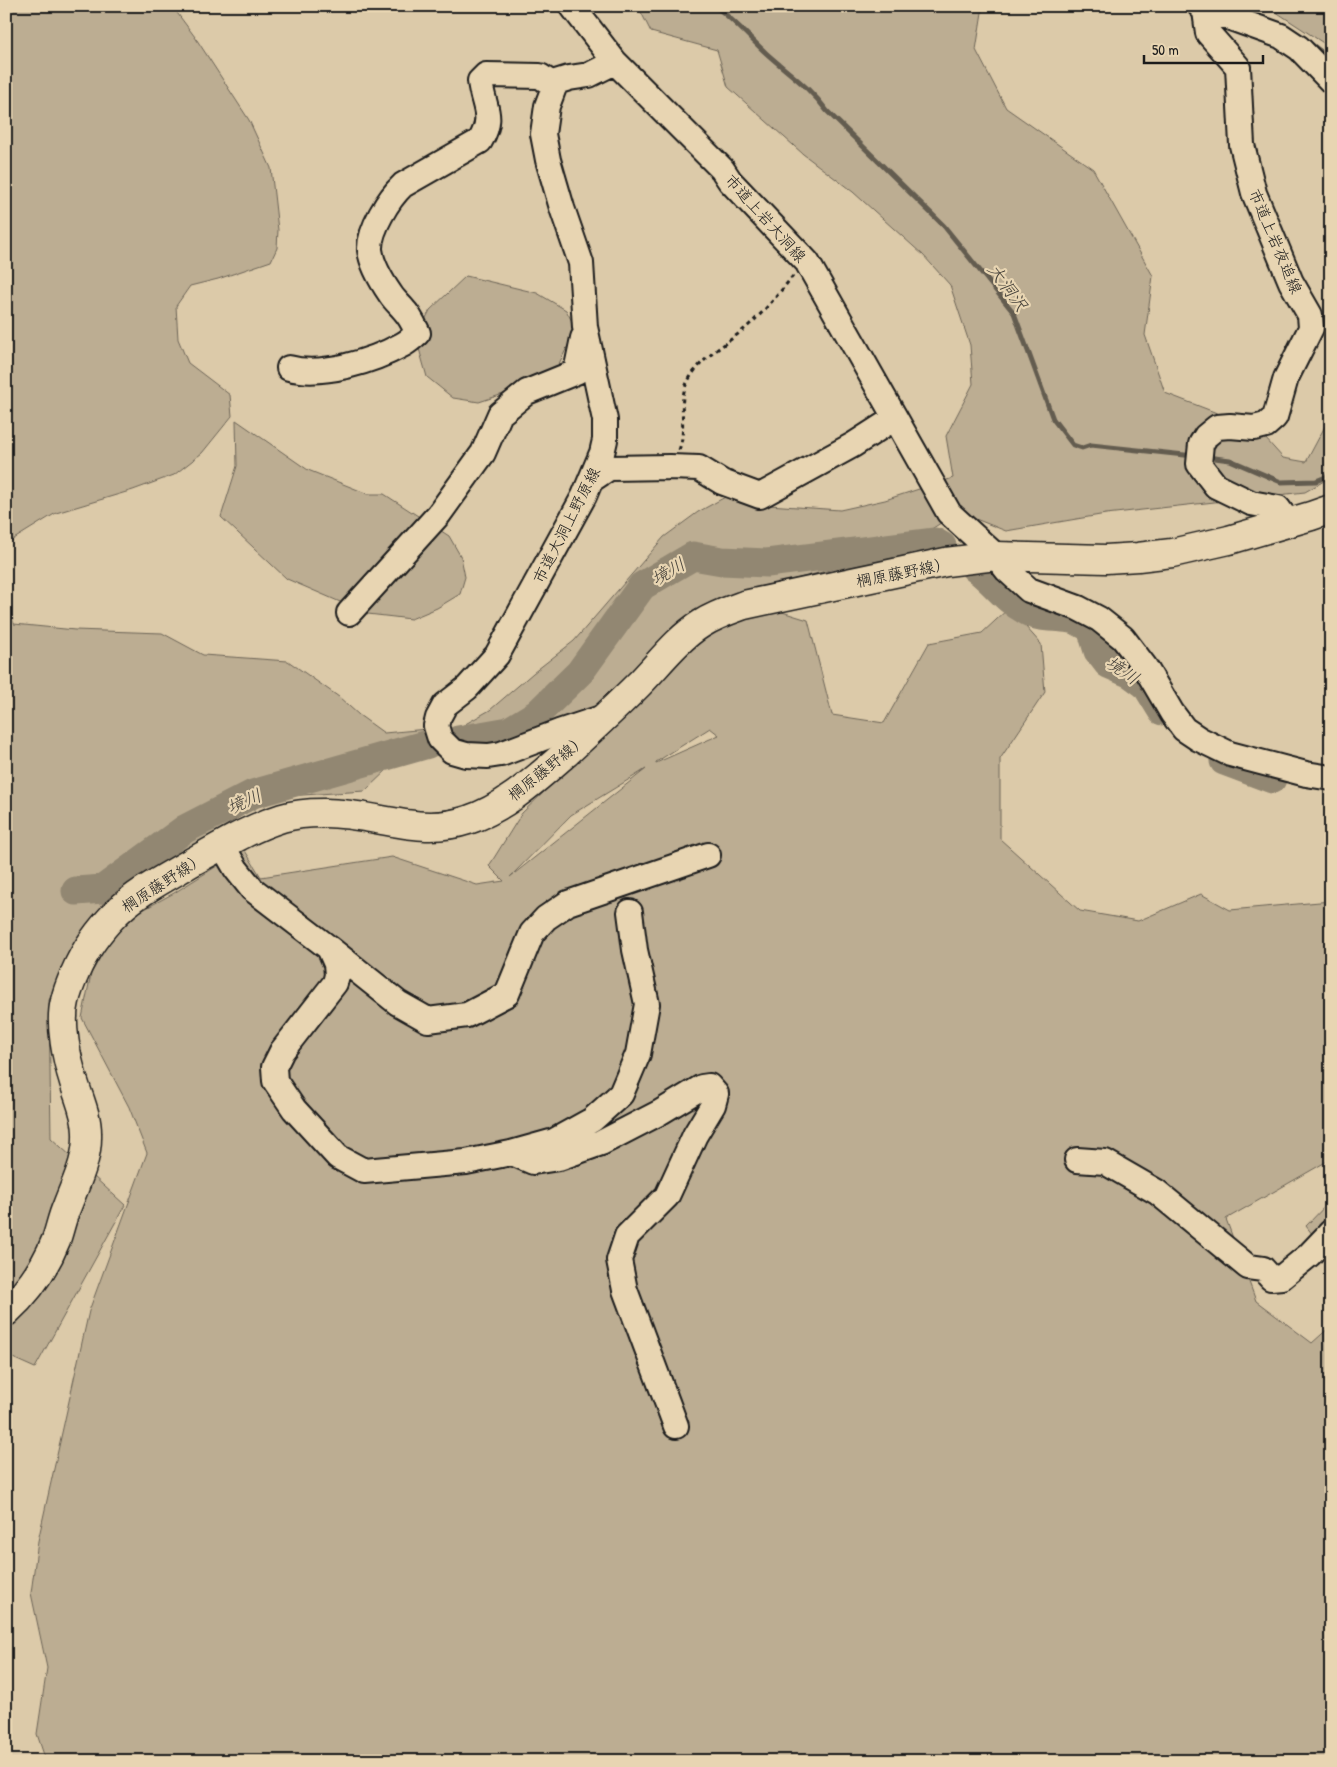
<svg xmlns="http://www.w3.org/2000/svg" width="1337" height="1767" viewBox="0 0 1337 1767" font-family="'Patrick Hand','Klee One',sans-serif">
  <style>
    .green { fill: #bcad92; stroke: #6c6457; fill-rule: evenodd }
    .lines { fill: none; stroke-linecap: round; stroke-linejoin: round }
    .stream { stroke: #635c50; stroke-width: 5 }
    .river { stroke: #928772; stroke-width: 29 }
    .minor-casing { stroke: #1c1c1c; stroke-width: 28 }
    .major-casing { stroke: #1c1c1c; stroke-width: 31 }
    .path { stroke: #1c1c1c; stroke-width: 3; stroke-dasharray: 4 4; stroke-linecap: butt }
    .minor { stroke: #e8d5b2; stroke-width: 24 }
    .major { stroke: #e8d5b2; stroke-width: 28 }
    .labels { text-anchor: middle; dominant-baseline: central; stroke-width: 4.5; stroke-linejoin: round; paint-order: stroke }
    .street-label { font-size: 16px; fill: #1c1c1c; stroke: #e8d5b2 }
    .water-label { font-size: 18px; font-style: italic; fill: #45413a; stroke: #e8d5b2 }
  </style>
  <rect width="100%" height="100%" fill="#dccaa9"/>
  <filter id="ink" filterUnits="userSpaceOnUse"><feTurbulence type="fractalNoise" baseFrequency=".02" numOctaves="2"/><feDisplacementMap in="SourceGraphic" scale="10" xChannelSelector="R" yChannelSelector="G"/><feConvolveMatrix kernelMatrix="1 2 1 2 8 2 1 2 1" color-interpolation-filters="sRGB"/></filter>
  <g filter="url(#ink)">
    <path class="green" d="M 6,6 L 172,6 L 195,37 L 249,120 L 271,168 L 278,230 L 277,248 L 271,261 L 218,279 L 190,286 L 176,306 L 178,339 L 188,363 L 230,395 L 232,416 L 202,453 L 174,475 L 133,490 L 56,513 L 9,542 L 6,551 Z
      M 638,6 L 983,6 L 976,50 L 1006,108 L 1093,169 L 1153,276 L 1145,335 L 1165,393 L 1256,428 L 1283,458 L 1306,462 L 1331,415 L 1331,477 L 1305,492 L 1106,514 L 1006,531 L 958,512 L 894,553 L 788,581 L 782,612 L 808,620 L 832,715 L 884,723 L 929,643 L 982,633 L 1009,608 L 1041,644 L 1045,692 L 1000,759 L 1000,839 L 1080,911 L 1138,921 L 1201,894 L 1230,910 L 1331,901 L 1331,1159 L 1226,1219 L 1256,1301 L 1312,1343 L 1331,1326 L 1331,1761 L 46,1761 L 37,1734 L 47,1668 L 31,1593 L 38,1541 L 89,1311 L 147,1153 L 129,1107 L 82,1018 L 91,974 L 111,938 L 141,911 L 174,893 L 244,849 L 261,877 L 392,857 L 477,885 L 504,881 L 489,866 L 522,813 L 587,751 L 540,733 L 478,745 L 391,766 L 365,791 L 272,797 L 105,900 L 49,1000 L 51,1138 L 125,1205 L 35,1368 L 6,1355 L 6,599 L 14,624 L 75,630 L 162,633 L 203,655 L 288,661 L 339,697 L 359,715 L 384,733 L 427,729 L 446,735 L 490,710 L 533,673 L 574,641 L 664,537 L 698,512 L 727,496 L 740,503 L 840,510 L 885,500 L 953,478 L 946,436 L 973,384 L 970,345 L 950,285 L 923,255 L 853,192 L 803,154 L 728,87 L 717,50 L 651,32 ZM 710,728 L 719,735 L 656,763 L 656,762 ZM 646,769 L 510,877 L 571,815 Z
      M 1267,6 L 1331,6 L 1331,48 Z
      M 466,276 L 537,293 L 566,310 L 576,329 L 552,378 L 479,402 L 453,398 L 427,377 L 416,338 L 430,310 Z
      M 236,420 L 308,470 L 368,494 L 384,494 L 449,536 L 461,557 L 465,577 L 460,594 L 437,608 L 411,619 L 368,614 L 287,579 L 221,517 L 237,466 Z
      M 1331,1200 L 1331,1259 L 1306,1226 Z"/>
    <g class="lines">
      <path class="stream" d="M 715,6 C 734,20 749,37 766,53 C 788,73 809,86 827,111 L 944,226 L 1014,313 L 1053,419 L 1073,445 L 1082,448 L 1091,445 L 1194,456
        M 1234,6 L 1245,11
        M 1304,39 L 1331,59
        M 1207,457 L 1230,460 L 1281,482 L 1316,481 L 1331,475"/>
      <path class="river" d="M 975,568 C 993,580 1005,600 1025,610 C 1039,619 1054,616 1070,619 C 1077,620 1085,625 1091,628 L 1098,651 L 1108,664 L 1131,674 L 1146,685 L 1162,711
        M 458,740 L 509,731 L 537,714 L 580,672 L 642,586 L 693,556 L 722,561 L 767,563 L 935,542 L 942,546
        M 1224,761 L 1272,779
        M 76,891 L 103,889 L 185,829 L 253,794 L 428,744"/>
      <g class="minor-casing">
        <path id="minor" d="M 572,6 L 615,62 L 722,169 L 730,181 L 807,262 L 949,513 L 996,556 L 1007,570 L 1029,590 L 1078,608 L 1099,619 L 1123,638 L 1145,667 L 1172,713 L 1184,729 L 1199,739 L 1230,754 L 1306,774 L 1331,778
          M 1200,6 L 1205,11 L 1228,17 L 1281,36 L 1299,48 L 1331,81
          M 1205,11 L 1208,33 L 1238,67 L 1242,145 L 1254,193 L 1291,282 L 1310,315 L 1311,328 L 1286,378 L 1275,417 L 1266,425 L 1254,428 L 1230,426 L 1217,427 L 1206,436 L 1201,444 L 1199,464 L 1216,486 L 1251,503 L 1278,508 L 1289,523
          M 289,368 C 322,377 373,361 402,345 C 408,342 413,337 418,333 C 414,325 410,316 404,310 C 400,305 395,301 391,295 C 382,282 372,266 370,250 C 369,230 389,198 403,185 L 480,141 C 495,116 483,107 480,81 L 486,75 L 540,76 L 555,86
          M 591,480 L 609,468 L 670,467 L 699,468 L 722,482 L 760,496 L 853,445 L 895,418
          M 349,613 L 439,514 L 483,453 L 500,414 L 527,392 L 576,372 L 583,338
          M 604,717 L 559,732 L 501,754 L 488,756 L 466,755 L 452,751 L 440,739 L 436,726 L 438,718 L 445,705 L 467,688 L 497,655 L 584,496 L 602,453 L 605,440 L 605,420 L 585,327 L 581,263 L 562,208 L 548,160 L 543,134 L 547,106 L 556,82 L 569,78 L 589,75 L 615,62
          M 222,845 L 236,869 L 252,889 L 329,948 L 336,964 L 337,975 L 335,983 L 282,1051 L 274,1067 L 275,1081 L 294,1109 L 338,1157 L 364,1171 L 466,1162 L 511,1153 L 554,1141 L 592,1120 L 621,1094 L 638,1054 L 647,1004 L 635,950 L 630,912
          M 329,948 L 398,1003 L 428,1020 L 467,1015 L 507,994 L 532,933 L 546,918 L 568,903 L 708,855
          M 519,1156 L 533,1162 L 559,1158 L 601,1143 L 659,1113 L 702,1087 L 709,1086 L 716,1094 L 713,1105 L 695,1135 L 667,1196 L 627,1236 L 619,1260 L 625,1290 L 676,1426
          M 1077,1160 L 1105,1162 L 1157,1192 L 1248,1267 L 1263,1269 L 1271,1278 L 1282,1277 L 1309,1255 L 1331,1232"/>
      </g>
      <g class="major-casing">
        <path id="major" d="M 6,1312 C 28,1292 45,1268 56,1240 C 60,1229 62,1217 67,1206 C 76,1182 88,1160 87,1133 C 87,1115 79,1099 74,1082 C 67,1060 59,1024 65,1001 C 67,992 71,982 75,973 C 85,949 100,929 118,911 C 139,891 167,877 192,862 C 221,846 250,828 282,818 C 295,814 309,813 323,813 C 373,812 417,837 468,820 C 505,808 536,779 565,754 C 590,731 614,709 638,685 C 658,665 677,639 701,624 C 715,615 730,610 744,605 L 946,562 L 996,556 L 1106,559 L 1138,557 L 1172,553 L 1229,540 L 1311,516 L 1331,509"/>
      </g>
      <path class="path" d="M 679,450 C 687,429 678,405 686,385 C 698,358 728,344 749,325 C 766,310 779,293 793,276"/>
      <use href="#minor" class="minor"/>
      <use href="#major" class="major"/>
    </g>
  </g>
  <g class="labels">
    <g class="street-label">
      <text transform="translate(766 218) rotate(48)">市道上岩大洞線</text>
      <text transform="translate(1276 241) rotate(67)">市道上岩夜追線</text>
      <text transform="translate(566 525) rotate(-63)">市道大洞上野原線</text>
      <text transform="translate(903 572) rotate(-11)">棡原藤野線）</text>
      <text transform="translate(547 767) rotate(-39)">棡原藤野線）</text>
      <text transform="translate(163 882) rotate(-33)">棡原藤野線）</text>
    </g>
    <g class="water-label">
      <text transform="translate(1008 287) rotate(54)">大洞沢</text>
      <text transform="translate(668 571) rotate(-30)">境川</text>
      <text transform="translate(1123 670) rotate(34)">境川</text>
      <text transform="translate(244 801) rotate(-24)">境川</text>
    </g>
  </g>
  <rect width="1337" height="1767" fill="none" stroke="#e8d5b2" stroke-width="25"/>
  <rect x="12" y="12" width="1312" height="1742" fill="none" stroke="#1c1c1c" stroke-width="2" filter="url(#ink)"/>
  <path d="M1144 55v8h119v-8" fill="none" stroke="#1c1c1c" stroke-width="2.5"/>
  <text x="1152" y="55" font-size="15" fill="#1c1c1c" stroke="#e8d5b2" stroke-width="4" paint-order="stroke">50 m</text>
</svg>
